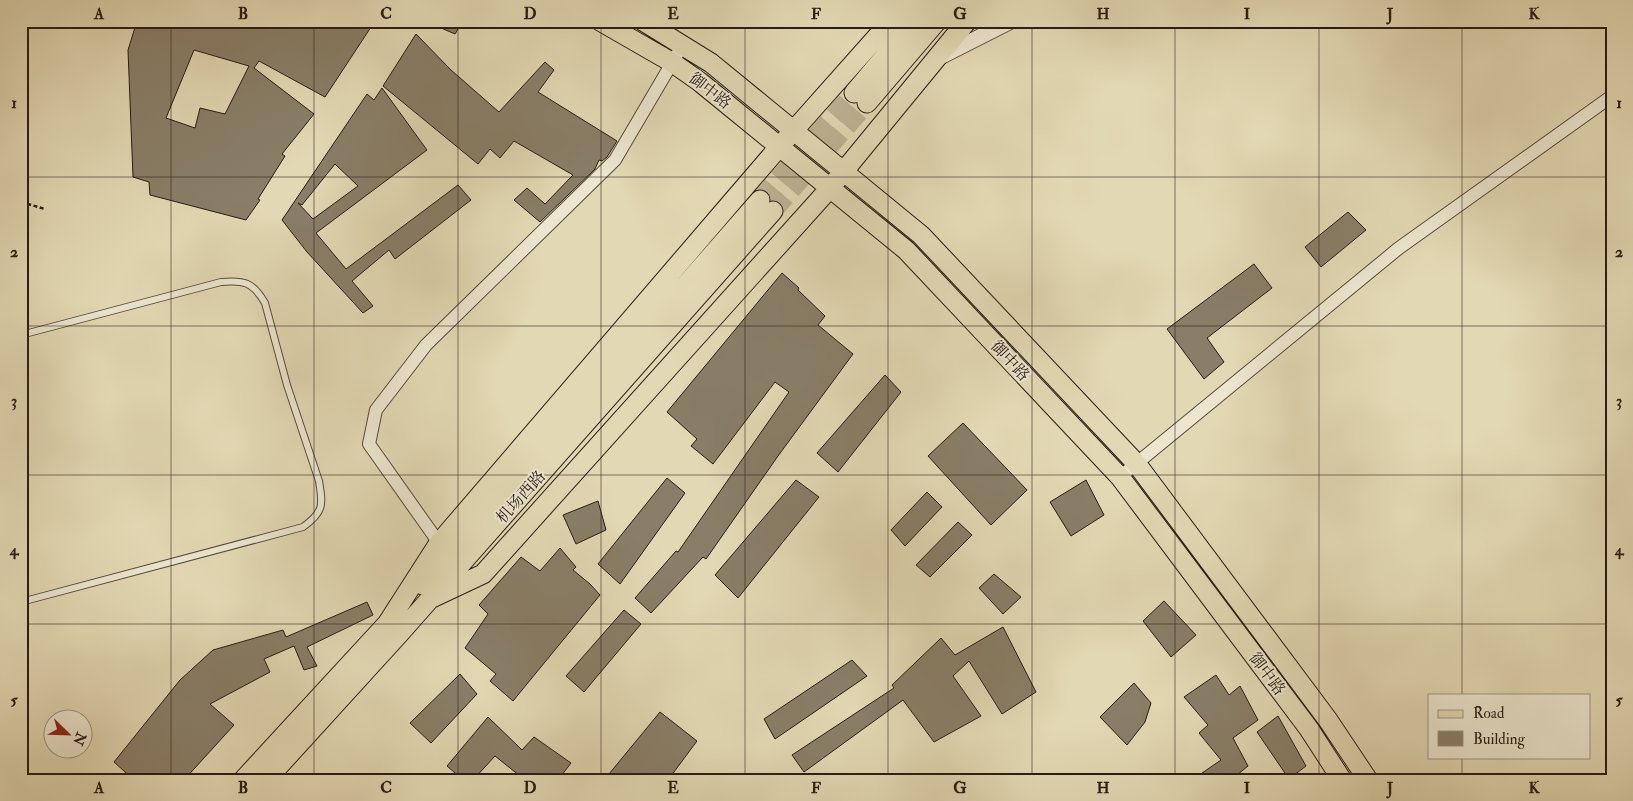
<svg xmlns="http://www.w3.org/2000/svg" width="1633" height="801" viewBox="0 0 1633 801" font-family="'IM FELL Double Pica','Noto Serif SC',serif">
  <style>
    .building { fill: #897e67; stroke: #281c14; fill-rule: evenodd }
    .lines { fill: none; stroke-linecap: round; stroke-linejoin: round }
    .primary-tunnel { stroke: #bdb293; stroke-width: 19; stroke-dasharray: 19 9; stroke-linecap: butt }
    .service-casing { stroke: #564b3c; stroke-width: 8 }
    .minor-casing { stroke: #564b3c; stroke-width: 14 }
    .tertiary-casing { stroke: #564b3c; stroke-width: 17 }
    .primary-casing { stroke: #281c14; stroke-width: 21 }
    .path { stroke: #281c14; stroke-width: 2.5; stroke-dasharray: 4 2.5; stroke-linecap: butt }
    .service { stroke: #ece6ce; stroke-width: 6 }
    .minor { stroke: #ece6ce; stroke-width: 12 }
    .tertiary { stroke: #ece6ce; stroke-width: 15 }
    .primary { stroke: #e2d8b3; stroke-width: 19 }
    .grid { fill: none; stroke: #281c14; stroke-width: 1; stroke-opacity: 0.55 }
    .labels { text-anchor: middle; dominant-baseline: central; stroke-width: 4; stroke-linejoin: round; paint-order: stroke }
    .street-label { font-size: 16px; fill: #281c14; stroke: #ece6ce }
    .neatline { fill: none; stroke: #281c14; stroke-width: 2 }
    .grid-label { font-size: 16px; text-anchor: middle; font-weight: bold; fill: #281c14 }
  </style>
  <rect width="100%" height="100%" fill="#e2d8b3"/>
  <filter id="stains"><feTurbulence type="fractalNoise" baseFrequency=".004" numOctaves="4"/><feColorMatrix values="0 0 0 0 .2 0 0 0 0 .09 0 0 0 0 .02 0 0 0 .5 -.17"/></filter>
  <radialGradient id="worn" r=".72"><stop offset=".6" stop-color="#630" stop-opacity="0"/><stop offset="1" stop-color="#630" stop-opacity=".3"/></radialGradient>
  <path class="building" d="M 137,21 L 375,21 L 325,97 L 259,61 L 254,68 L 314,114 L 282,154 L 285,156 L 258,199 L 260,200 L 246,220 L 150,195 L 149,182 L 133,177 L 128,50 ZM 194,50 L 249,66 L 225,114 L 200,108 L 195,128 L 166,118 Z
    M 425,21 L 463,21 L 455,34 Z
    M 416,34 L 451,70 L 499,112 L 545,62 L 554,70 L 538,92 L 617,141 L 607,157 L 602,161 L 599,160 L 595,169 L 540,222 L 514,200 L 527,188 L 545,204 L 573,175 L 514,141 L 500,158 L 490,149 L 478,164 L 383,86 Z
    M 382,88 L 427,150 L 316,233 L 346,269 L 458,185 L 471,200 L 395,259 L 389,250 L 352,281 L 373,306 L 363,313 L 307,252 L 282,220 L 367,94 L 374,100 ZM 335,164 L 358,186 L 313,219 L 298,203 L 302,205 Z
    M 1348,212 L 1366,230 L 1321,267 L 1305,247 Z
    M 1254,264 L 1272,288 L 1207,338 L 1224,362 L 1204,379 L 1167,329 Z
    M 782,273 L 799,288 L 798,290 L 825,316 L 818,325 L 853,354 L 778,456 L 706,559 L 703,557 L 651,613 L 635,598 L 676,551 L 678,552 L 789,392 L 775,382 L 713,464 L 691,446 L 697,439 L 667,412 Z
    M 885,375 L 901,392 L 838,472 L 817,453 Z
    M 963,423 L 1027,490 L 991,525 L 928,456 Z
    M 667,478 L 685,493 L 620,584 L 598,564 Z
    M 796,480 L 819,497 L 738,598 L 715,575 Z
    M 1086,480 L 1104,515 L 1071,536 L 1050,502 Z
    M 927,492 L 942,507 L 905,546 L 891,530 Z
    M 598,501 L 606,530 L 576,544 L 563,515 Z
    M 958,522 L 972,535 L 930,577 L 916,565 Z
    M 560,548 L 576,567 L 573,570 L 590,584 L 600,595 L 513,701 L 490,681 L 496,674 L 465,648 L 488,614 L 479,605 L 521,557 L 540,571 Z
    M 994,574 L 1021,597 L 1003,614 L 979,588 Z
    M 1164,601 L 1196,635 L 1171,657 L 1143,621 Z
    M 367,602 L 373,615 L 307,647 L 317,666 L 304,670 L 294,646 L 264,659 L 270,672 L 210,704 L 234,725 L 184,780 L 134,780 L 114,762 L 180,680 L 213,650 L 283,630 L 286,637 Z
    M 624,610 L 641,624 L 584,692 L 566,676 Z
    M 1003,627 L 1036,692 L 1002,714 L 969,661 L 953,676 L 981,716 L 934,742 L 903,700 L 804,772 L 792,755 L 894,688 L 892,685 L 941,638 L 955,655 Z
    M 852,660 L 867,676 L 775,739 L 764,719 Z
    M 460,674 L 477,694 L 431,743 L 410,723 Z
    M 1216,675 L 1229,695 L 1240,686 L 1258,720 L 1233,738 L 1248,766 L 1231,780 L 1192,780 L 1221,760 L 1199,733 L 1208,725 L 1184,697 Z
    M 1134,683 L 1151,703 L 1145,722 L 1127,745 L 1100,717 Z
    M 660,712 L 697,741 L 668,780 L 604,780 Z
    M 1278,716 L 1306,766 L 1289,779 L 1257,732 Z
    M 488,717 L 522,750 L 534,737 L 571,763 L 558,780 L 525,780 L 495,756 L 473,780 L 463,780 L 447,766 Z"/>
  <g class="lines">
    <path class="primary-tunnel" d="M 760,200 L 854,93
      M 773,211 L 867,103"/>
    <g class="service-casing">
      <path id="service" d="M 21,335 L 221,282 C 244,280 253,282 265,303 L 287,385 L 319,481 C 323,505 324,512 303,527 L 21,602"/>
    </g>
    <g class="minor-casing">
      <path id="minor" d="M 1120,477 L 1399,248 L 1612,96
        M 439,543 L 369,444 L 376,410 L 426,345 L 615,160 L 682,46"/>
    </g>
    <g class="tertiary-casing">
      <path id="tertiary" d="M 940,57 L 1011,21"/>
    </g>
    <g class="primary-casing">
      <path id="primary" d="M 600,21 L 673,63 L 700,82 L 906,250 L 1120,477 L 1309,729 L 1342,780
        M 643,21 L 711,63 L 921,235 L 1136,463 L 1328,720 L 1368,780
        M 854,93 L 915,21
        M 867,103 L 937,21
        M 423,585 L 760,200
        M 432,598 L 483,574 L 830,188 L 967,21
        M 387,624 L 439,543 L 779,147 L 891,21
        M 243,780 L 396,614
        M 266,780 L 399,634 L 773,211"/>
    </g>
    <path class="path" d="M 21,202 L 45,209"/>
    <use href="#service" class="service"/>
    <use href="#minor" class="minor"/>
    <use href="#tertiary" class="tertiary"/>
    <use href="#primary" class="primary"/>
  </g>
  <path class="grid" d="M 171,21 L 171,780M 314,21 L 314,780M 458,21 L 458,780M 601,21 L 601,780M 745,21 L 745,780M 888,21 L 888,780M 1032,21 L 1032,780M 1175,21 L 1175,780M 1319,21 L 1319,780M 1462,21 L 1462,695M 21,177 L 1612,177M 21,326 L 1612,326M 21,475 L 1612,475M 21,624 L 1612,624M 1462,757 L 1462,780"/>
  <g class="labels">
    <g class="street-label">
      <text transform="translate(710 91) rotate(38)">御中路</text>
      <text transform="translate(1010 361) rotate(47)">御中路</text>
      <text transform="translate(521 497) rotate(-48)">机场西路</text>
      <text transform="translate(1267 674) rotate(53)">御中路</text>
    </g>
  </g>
  <rect width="1633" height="801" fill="none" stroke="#e2d8b3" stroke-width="55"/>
  <rect x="1428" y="694" width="162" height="65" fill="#ece6ce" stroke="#9e9584"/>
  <rect x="1438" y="710" width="25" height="8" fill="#e2d8b3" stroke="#9e9584"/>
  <text x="1473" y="718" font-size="15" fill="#281c14">Road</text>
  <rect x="1438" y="731" width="25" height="15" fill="#897e67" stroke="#9e9584"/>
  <text x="1473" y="744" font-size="15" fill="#281c14">Building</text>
  <g transform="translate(68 734) rotate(113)"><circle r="24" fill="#ece6ce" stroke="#9e9584"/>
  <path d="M0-4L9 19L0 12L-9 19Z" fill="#8f2418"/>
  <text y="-8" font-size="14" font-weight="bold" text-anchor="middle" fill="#281c14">N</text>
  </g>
  <rect x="28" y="28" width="1578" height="746" class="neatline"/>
  <g class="grid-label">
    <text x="99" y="19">A</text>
    <text x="243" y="19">B</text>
    <text x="386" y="19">C</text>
    <text x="530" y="19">D</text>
    <text x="673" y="19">E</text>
    <text x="816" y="19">F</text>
    <text x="960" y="19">G</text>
    <text x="1103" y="19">H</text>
    <text x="1247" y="19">I</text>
    <text x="1390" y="19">J</text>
    <text x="1534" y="19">K</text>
    <text x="14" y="108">1</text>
    <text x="1619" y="108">1</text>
    <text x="14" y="257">2</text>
    <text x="1619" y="257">2</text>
    <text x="14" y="406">3</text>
    <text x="1619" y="406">3</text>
    <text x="14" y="555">4</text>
    <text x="1619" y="555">4</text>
    <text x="14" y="705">5</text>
    <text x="1619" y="705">5</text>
    <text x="99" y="793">A</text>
    <text x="243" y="793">B</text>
    <text x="386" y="793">C</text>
    <text x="530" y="793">D</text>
    <text x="673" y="793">E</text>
    <text x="816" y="793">F</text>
    <text x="960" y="793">G</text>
    <text x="1103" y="793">H</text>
    <text x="1247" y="793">I</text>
    <text x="1390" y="793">J</text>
    <text x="1534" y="793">K</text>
  </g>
  <rect width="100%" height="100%" filter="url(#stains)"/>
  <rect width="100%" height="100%" fill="url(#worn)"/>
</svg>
